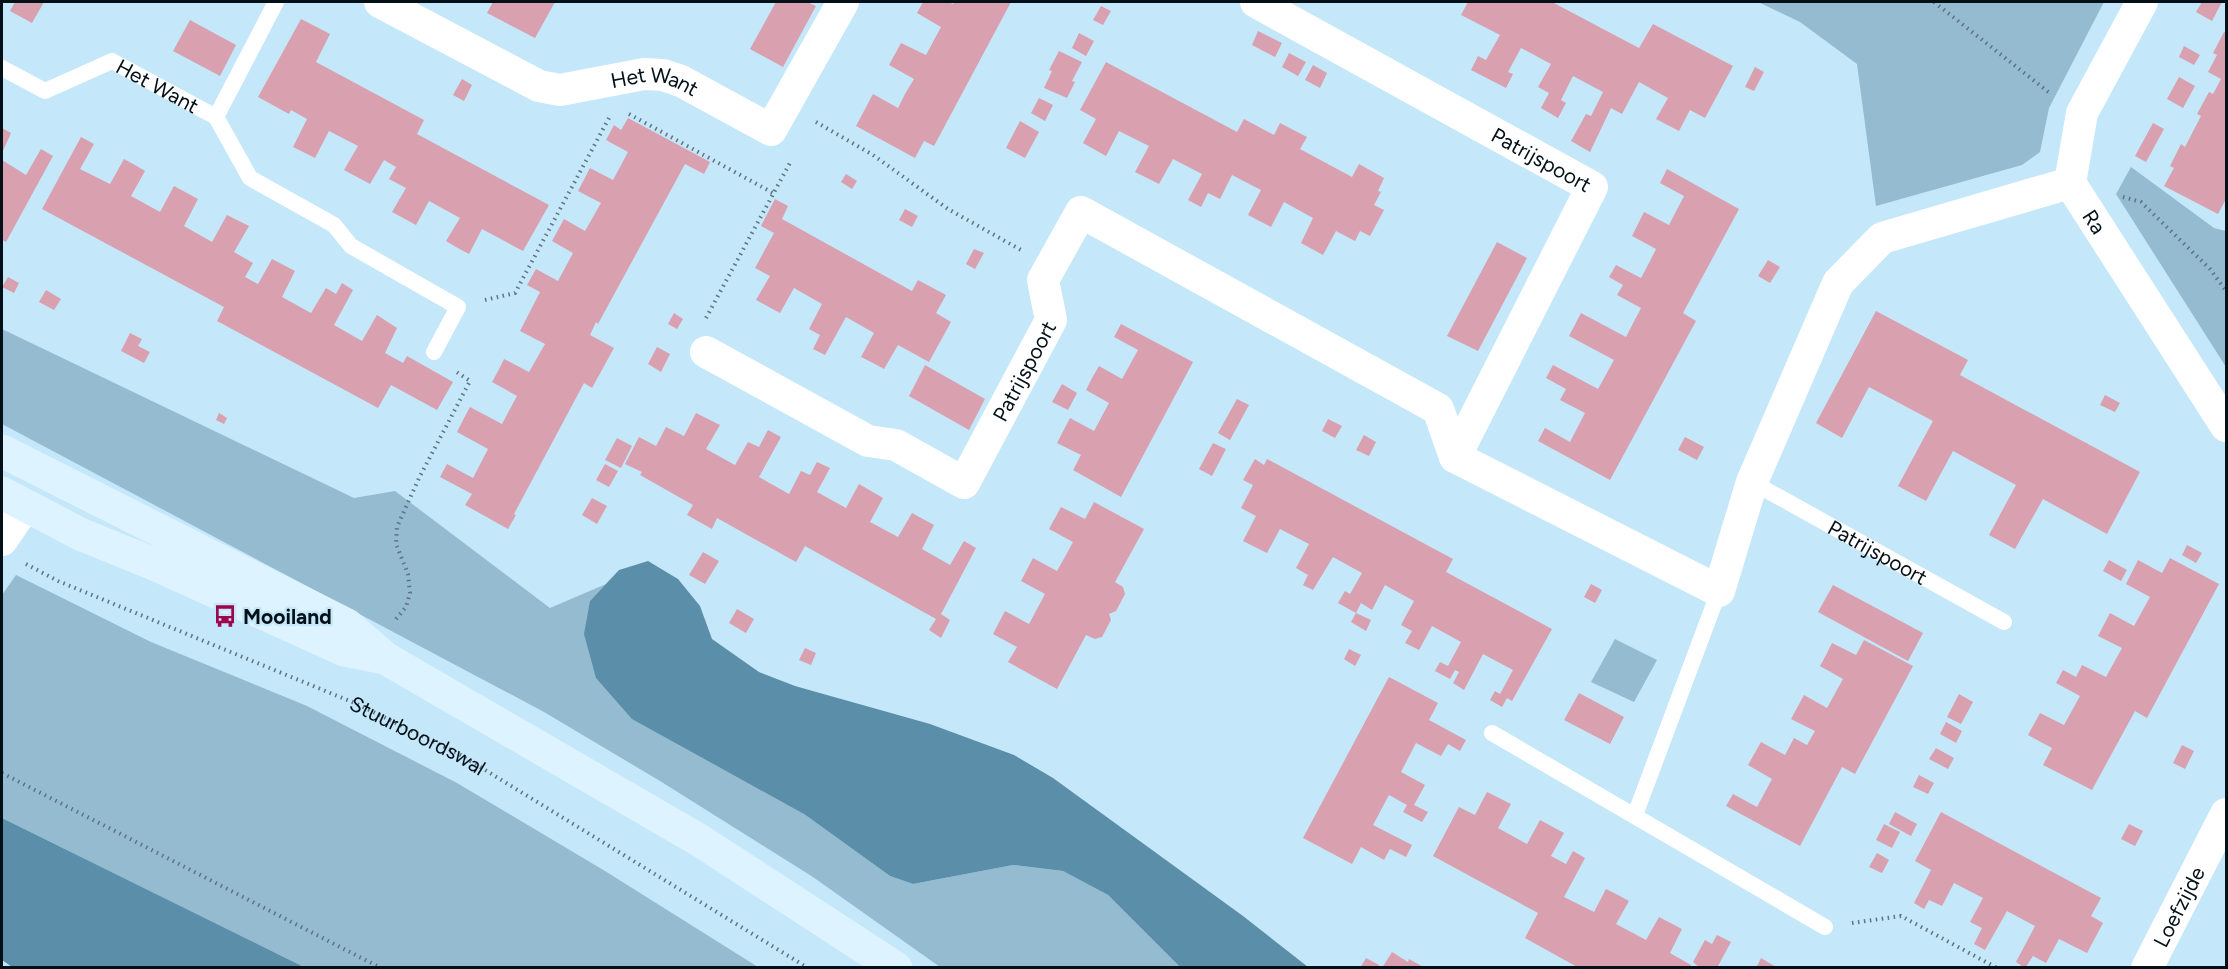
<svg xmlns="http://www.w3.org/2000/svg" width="2228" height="969" viewBox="0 0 2228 969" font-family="Figtree,sans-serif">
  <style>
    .green { fill: #94bbd0 }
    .water { fill: #5b8fa9 }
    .building { fill: #d9a1af }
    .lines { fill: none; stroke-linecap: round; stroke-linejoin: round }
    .path { stroke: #5e7481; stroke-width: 4; stroke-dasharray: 1.5 4.5; stroke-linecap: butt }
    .lane { stroke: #fff; stroke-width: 16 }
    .street { stroke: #fff; stroke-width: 32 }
    .secondary { stroke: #ddf3ff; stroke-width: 33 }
    .labels { text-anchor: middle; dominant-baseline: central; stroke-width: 4.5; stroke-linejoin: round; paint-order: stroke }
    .street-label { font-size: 21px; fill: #041017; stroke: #c4e7fa }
    .poi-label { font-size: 21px; font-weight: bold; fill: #041017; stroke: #c4e7fa; text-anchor: start }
  </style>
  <rect width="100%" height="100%" fill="#c4e7fa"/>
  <path class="green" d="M 1758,2 L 2104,2 L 2049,108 L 2040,152 L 2022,165 L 1876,206 L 1857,64 L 1800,22 Z
    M 2131,167 L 2214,228 L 2226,231 L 2226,367 L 2116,194 Z
    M 2,329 L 354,498 L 395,491 L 550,608 L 606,584 L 590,601 L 804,814 L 890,876 L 913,884 L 1013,865 L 1063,871 L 1108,895 L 1180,967 L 940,967 L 813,877 L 660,781 L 544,712 L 2,424 Z
    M 16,575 L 151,642 L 307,706 L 457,783 L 605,871 L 758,967 L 304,967 L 2,818 L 2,595 Z
    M 1615,639 L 1657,660 L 1634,702 L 1591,682 Z"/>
  <path class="water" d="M 648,561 L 678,579 L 700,606 L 712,639 L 759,672 L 795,686 L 930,724 L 1014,755 L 1053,778 L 1243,916 L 1308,967 L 1180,967 L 1108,895 L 1063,871 L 1013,865 L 913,884 L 890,876 L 804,814 L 632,719 L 596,678 L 584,634 L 590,601 L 619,570 Z
    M 2,818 L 304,967 L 12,967 L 2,960 Z"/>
  <path class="building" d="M 15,2 L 44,2 L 32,23 L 10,11 Z
    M 493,2 L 555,2 L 535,38 L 487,13 Z
    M 776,2 L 807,2 L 816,6 L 783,67 L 750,49 Z
    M 923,2 L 948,2 L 953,4 L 955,2 L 1011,2 L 934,146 L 924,141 L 915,158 L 856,126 L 873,94 L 898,108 L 905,94 L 914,79 L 889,65 L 901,43 L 926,55 L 941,27 L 917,13 Z
    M 1468,2 L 1552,2 L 1639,48 L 1653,24 L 1733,66 L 1705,118 L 1690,110 L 1679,131 L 1656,119 L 1668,98 L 1639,82 L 1622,114 L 1611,108 L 1590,152 L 1571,141 L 1586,114 L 1591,116 L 1603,92 L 1573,76 L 1561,100 L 1566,103 L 1558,118 L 1541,108 L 1549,93 L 1538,87 L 1551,64 L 1521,48 L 1508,72 L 1513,74 L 1506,88 L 1471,70 L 1478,56 L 1486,60 L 1500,35 L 1461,15 Z
    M 2202,2 L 2222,2 L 2212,21 L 2196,12 Z
    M 1101,6 L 1111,11 L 1103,25 L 1093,20 Z
    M 301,19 L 330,34 L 316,62 L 424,120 L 417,134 L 549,205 L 523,251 L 482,229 L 469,254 L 456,247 L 446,241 L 460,218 L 429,201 L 416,225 L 392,212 L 406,188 L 389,179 L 396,167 L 384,160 L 370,184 L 344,170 L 358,146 L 329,131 L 315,158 L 293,147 L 307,119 L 291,110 L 289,114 L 258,97 Z
    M 190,20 L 236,45 L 220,76 L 173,51 Z
    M 1258,31 L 1282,43 L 1275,57 L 1252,45 Z
    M 2224,32 L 2226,33 L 2226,199 L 2218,214 L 2164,186 L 2174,168 L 2170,166 L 2181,144 L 2185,147 L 2201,116 L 2197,114 L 2209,92 L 2213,94 L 2221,79 L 2208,72 L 2217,55 L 2213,53 Z
    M 1079,33 L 1094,41 L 1086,56 L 1072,48 Z
    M 2184,46 L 2200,55 L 2194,65 L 2179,57 Z
    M 1059,51 L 1082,62 L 1072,81 L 1075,82 L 1067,98 L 1044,88 L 1052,71 L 1049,70 Z
    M 1289,53 L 1306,62 L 1298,76 L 1282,67 Z
    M 1106,62 L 1237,132 L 1244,119 L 1274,135 L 1280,123 L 1307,137 L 1300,149 L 1352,177 L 1359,164 L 1384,178 L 1378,191 L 1381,192 L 1374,205 L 1384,210 L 1370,236 L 1360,231 L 1355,241 L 1336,231 L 1323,255 L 1301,243 L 1313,218 L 1284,202 L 1271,227 L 1248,215 L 1261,190 L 1232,175 L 1220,199 L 1208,193 L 1201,207 L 1188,200 L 1202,174 L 1173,159 L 1159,184 L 1135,172 L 1149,146 L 1119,131 L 1106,156 L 1083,143 L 1096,119 L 1080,110 Z
    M 1313,65 L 1327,73 L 1320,88 L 1305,80 Z
    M 1755,67 L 1764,72 L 1754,91 L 1745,87 Z
    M 2179,77 L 2195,86 L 2183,108 L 2167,99 Z
    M 462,79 L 472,85 L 464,101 L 453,95 Z
    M 1039,98 L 1053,105 L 1045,121 L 1031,113 Z
    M 628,118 L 710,162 L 704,174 L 685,164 L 598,324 L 596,322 L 590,335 L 614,348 L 592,388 L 584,383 L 514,514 L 516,515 L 508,529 L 465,505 L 472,494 L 440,477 L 447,464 L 473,478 L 488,449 L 457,432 L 463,420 L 470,407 L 502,424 L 517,396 L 492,382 L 498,371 L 504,359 L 529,372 L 545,344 L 520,331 L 540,292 L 527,285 L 536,269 L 558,281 L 573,253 L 552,241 L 564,219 L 585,231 L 601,203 L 578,191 L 590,168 L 613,180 L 628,152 L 606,140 L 614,125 L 621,130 Z
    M 1020,121 L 1039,132 L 1025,158 L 1006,148 Z
    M 2153,123 L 2164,129 L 2146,162 L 2135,156 Z
    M 2,128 L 11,133 L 2,153 Z
    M 81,137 L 94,144 L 80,169 L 110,184 L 124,159 L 135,165 L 145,171 L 131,196 L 160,212 L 174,186 L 198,199 L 184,226 L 212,242 L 227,215 L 249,226 L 234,252 L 253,263 L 245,277 L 258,284 L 272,259 L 295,271 L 282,297 L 311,313 L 326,288 L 336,294 L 342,283 L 353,290 L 334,325 L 362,341 L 377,315 L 397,328 L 385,353 L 403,363 L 407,356 L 453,382 L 437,410 L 391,385 L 378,408 L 217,321 L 224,307 L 42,209 Z
    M 41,149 L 53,156 L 6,242 L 2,240 L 2,160 L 26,175 Z
    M 1667,169 L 1739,209 L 1683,313 L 1696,321 L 1610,480 L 1538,441 L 1545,428 L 1570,442 L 1585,413 L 1560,400 L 1566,389 L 1546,378 L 1553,365 L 1598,389 L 1614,360 L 1569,336 L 1581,313 L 1626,337 L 1641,308 L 1617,295 L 1623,285 L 1609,277 L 1616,265 L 1641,278 L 1649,263 L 1656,249 L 1632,236 L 1644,212 L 1669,225 L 1684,196 L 1660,183 Z
    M 846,174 L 857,181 L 852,189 L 841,182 Z
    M 775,199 L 788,206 L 782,219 L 912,291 L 918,280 L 946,295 L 936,313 L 951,322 L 929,362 L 898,345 L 884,369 L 873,363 L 861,357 L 874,333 L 846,317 L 825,355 L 813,349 L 820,335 L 809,329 L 822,304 L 794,288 L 780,313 L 756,300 L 770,276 L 755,268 L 774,233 L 761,226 Z
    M 905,209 L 918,216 L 912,227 L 899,220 Z
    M 1497,242 L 1527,258 L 1478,351 L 1447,336 Z
    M 974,249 L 984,253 L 975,269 L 966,264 Z
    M 1768,260 L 1780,267 L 1770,283 L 1758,276 Z
    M 8,277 L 19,283 L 14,293 L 2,287 Z
    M 46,290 L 61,299 L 54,310 L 39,302 Z
    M 1876,311 L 1968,360 L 1960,375 L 2140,472 L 2107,534 L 2043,499 L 2015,549 L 1989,535 L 2016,485 L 1953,451 L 1926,501 L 1898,486 L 1933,421 L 1869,387 L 1842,438 L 1816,423 Z
    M 674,313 L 683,319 L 677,329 L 668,324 Z
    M 1121,324 L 1193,362 L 1121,497 L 1073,470 L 1081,455 L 1057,443 L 1070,418 L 1094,431 L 1109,403 L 1086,390 L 1092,378 L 1099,366 L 1122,379 L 1138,350 L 1114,337 Z
    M 130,333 L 142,339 L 138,346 L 150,352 L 144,363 L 121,351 Z
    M 657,347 L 670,354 L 661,372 L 648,364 Z
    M 925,365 L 985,399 L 969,430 L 909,396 Z
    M 1062,384 L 1077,393 L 1068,410 L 1052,402 Z
    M 2105,395 L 2120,403 L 2115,412 L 2100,405 Z
    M 1237,399 L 1249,405 L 1230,440 L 1218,433 Z
    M 219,413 L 227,418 L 224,424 L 216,420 Z
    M 696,413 L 720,425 L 706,449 L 735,465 L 748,442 L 759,447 L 768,430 L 781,437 L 759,477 L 789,494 L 801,471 L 810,475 L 817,462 L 830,468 L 817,492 L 846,508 L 859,484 L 883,498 L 870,522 L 898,537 L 912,513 L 934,525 L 922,549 L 950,565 L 964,541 L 976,548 L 941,614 L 950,620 L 941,638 L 929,630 L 936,619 L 805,546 L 796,562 L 717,518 L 712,529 L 687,515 L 693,505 L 640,475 L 642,472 L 625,464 L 639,437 L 656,446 L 666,427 L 684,436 Z
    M 1328,419 L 1342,426 L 1335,438 L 1322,431 Z
    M 1364,435 L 1376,442 L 1369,456 L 1356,450 Z
    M 1685,437 L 1704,447 L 1697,460 L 1678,450 Z
    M 617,438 L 632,446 L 621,468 L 605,460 Z
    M 1213,443 L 1226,449 L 1212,476 L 1199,469 Z
    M 1255,459 L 1264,465 L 1267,459 L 1453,559 L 1446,572 L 1552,629 L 1512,701 L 1507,698 L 1502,707 L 1490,700 L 1495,691 L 1500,694 L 1513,670 L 1483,654 L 1464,690 L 1453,683 L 1459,672 L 1455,670 L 1450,679 L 1435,671 L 1440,662 L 1448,666 L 1461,642 L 1432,626 L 1419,650 L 1405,643 L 1412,631 L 1401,625 L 1414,601 L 1385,585 L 1372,610 L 1361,603 L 1356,613 L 1371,620 L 1366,631 L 1351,622 L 1356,613 L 1338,603 L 1345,591 L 1350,594 L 1362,573 L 1333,557 L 1313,590 L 1303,585 L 1308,575 L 1296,568 L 1309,544 L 1280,529 L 1267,553 L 1243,541 L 1256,516 L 1241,508 L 1253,485 L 1243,480 Z
    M 605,464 L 618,471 L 609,487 L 596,480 Z
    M 592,498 L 607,506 L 597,524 L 582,515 Z
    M 1094,502 L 1144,529 L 1115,582 L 1123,587 L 1125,594 L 1116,611 L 1109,614 L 1111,620 L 1102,637 L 1095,639 L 1086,635 L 1057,689 L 1008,662 L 1017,647 L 993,634 L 1005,611 L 1029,624 L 1045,594 L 1021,581 L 1033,558 L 1057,571 L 1066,555 L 1073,542 L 1049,529 L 1061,507 L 1085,519 Z
    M 2187,545 L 2202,553 L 2196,563 L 2182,555 Z
    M 703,552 L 719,561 L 705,584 L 689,575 Z
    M 2170,558 L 2219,584 L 2147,718 L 2135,711 L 2092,790 L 2043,765 L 2052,748 L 2028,735 L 2040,713 L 2064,725 L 2080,696 L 2056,683 L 2063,670 L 2076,677 L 2082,665 L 2106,677 L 2122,648 L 2098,636 L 2110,613 L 2134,626 L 2150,597 L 2126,584 L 2138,560 L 2162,573 Z
    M 2109,560 L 2127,570 L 2121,581 L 2103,571 Z
    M 1591,584 L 1602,590 L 1595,603 L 1584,597 Z
    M 1833,585 L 1923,633 L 1908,661 L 1818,612 Z
    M 737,609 L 754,619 L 746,633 L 729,623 Z
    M 1864,640 L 1913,666 L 1855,774 L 1842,767 L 1800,846 L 1726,806 L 1733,794 L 1757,807 L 1772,779 L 1748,765 L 1761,742 L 1785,755 L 1794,738 L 1807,745 L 1815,731 L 1791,719 L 1804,695 L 1827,708 L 1843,679 L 1820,666 L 1826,655 L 1832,643 L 1856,655 Z
    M 805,648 L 816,653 L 811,665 L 799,660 Z
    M 1349,649 L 1361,655 L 1355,666 L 1344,659 Z
    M 1389,677 L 1438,703 L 1429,720 L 1466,740 L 1460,751 L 1448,744 L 1441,756 L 1416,743 L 1401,772 L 1425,785 L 1414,805 L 1428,812 L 1422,822 L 1403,812 L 1407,805 L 1389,795 L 1373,825 L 1412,845 L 1406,857 L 1390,849 L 1384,860 L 1361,847 L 1352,864 L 1303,838 Z
    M 1579,693 L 1624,717 L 1610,744 L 1564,720 Z
    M 1959,694 L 1973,702 L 1961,724 L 1947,717 Z
    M 1946,722 L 1962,731 L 1956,743 L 1940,734 Z
    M 2182,745 L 2194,751 L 2185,769 L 2173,763 Z
    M 1936,748 L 1954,758 L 1948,769 L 1929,759 Z
    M 1919,775 L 1934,783 L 1928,794 L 1913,787 Z
    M 1487,792 L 1511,804 L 1498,828 L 1527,844 L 1540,820 L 1564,833 L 1551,856 L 1566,864 L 1573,851 L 1585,858 L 1564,897 L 1594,912 L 1606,889 L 1618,895 L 1629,901 L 1616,924 L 1646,940 L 1659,917 L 1682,929 L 1670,953 L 1691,965 L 1690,968 L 1579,968 L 1525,938 L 1538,913 L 1433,856 L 1459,807 L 1475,815 Z
    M 1895,812 L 1917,824 L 1911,836 L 1889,824 Z
    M 1941,812 L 2101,898 L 2091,916 L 2103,923 L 2087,953 L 2059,939 L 2046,963 L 2033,956 L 2025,968 L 2016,962 L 2035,926 L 2007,911 L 1985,950 L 1974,944 L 1982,928 L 1970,922 L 1983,898 L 1954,883 L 1942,906 L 1929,900 L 1924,909 L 1914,903 L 1931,870 L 1915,861 Z
    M 1884,824 L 1900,832 L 1892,848 L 1876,840 Z
    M 2129,824 L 2143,831 L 2135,846 L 2121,839 Z
    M 1877,853 L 1889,860 L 1882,873 L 1869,867 Z
    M 1717,935 L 1731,942 L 1718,966 L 1721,968 L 1700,968 L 1693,962 L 1705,940 L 1712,944 Z
    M 1392,952 L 1408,962 L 1409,959 L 1425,968 L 1382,968 Z
    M 1366,958 L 1379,965 L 1378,968 L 1360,968 Z
    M 1761,958 L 1771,964 L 1778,968 L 1756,968 Z"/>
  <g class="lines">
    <g class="path">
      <path d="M 1934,2 L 2051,94"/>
      <path d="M 629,114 L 773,193"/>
      <path d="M 816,122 L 873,155 L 948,209 L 1021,250"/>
      <path d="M 2123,197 L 2141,202 L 2210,269 L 2226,291"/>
      <path d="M 485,300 L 515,293 L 609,118"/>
      <path d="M 706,318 L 791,161"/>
      <path id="s1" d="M 26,564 L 58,581 L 357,704 L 459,754 L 808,968"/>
      <path d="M 396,619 L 406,607 L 410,593 L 408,574 L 396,544 L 397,527 L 419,478 L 470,381 L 455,371"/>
      <path d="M 2,773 L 381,968"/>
      <path d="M 1852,923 L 1901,916 L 1997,968"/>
    </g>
    <g class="lane">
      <path id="s2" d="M 2,68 L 45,91 L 112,61 L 216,117 L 250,178 L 334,225 L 351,246 L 458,307 L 434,352"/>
      <path d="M 216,117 L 276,2"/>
      <path id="s3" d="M 1752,482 L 2004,622"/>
      <path d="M 1492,733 L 1825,927"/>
      <path d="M 1635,815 L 1719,591"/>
    </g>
    <g class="street">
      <path id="s4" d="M 380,2 L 539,86 L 560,90 L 644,74 L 663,75 L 681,81 L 771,130 L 843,2"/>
      <path id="s5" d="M 1256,2 L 1592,187 L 1455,457"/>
      <path id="s6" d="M 2142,2 L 2082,113 L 2070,183 L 2226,426"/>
      <path id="s7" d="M 706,352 L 868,441 L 896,445 L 964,483 L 1051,320 L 1043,280 L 1081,212 L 1438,409 L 1455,457 L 1719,591 L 1752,482 L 1838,283 L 1882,238 L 2070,183"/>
      <path d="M 2,540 L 25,506"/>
      <path id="s8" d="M 2147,968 L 2226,814"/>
    </g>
    <path class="secondary" d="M 2,451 L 347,625 L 385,658 L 699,840 L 896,968
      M 2,493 L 80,534 L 154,564 L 344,650 L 380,657"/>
  </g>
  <defs>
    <g id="bus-bare" transform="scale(1.8)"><path d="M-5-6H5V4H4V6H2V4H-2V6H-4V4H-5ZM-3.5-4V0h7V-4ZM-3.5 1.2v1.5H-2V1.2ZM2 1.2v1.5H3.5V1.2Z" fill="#9f074d" stroke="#c4e7fa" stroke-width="2.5" paint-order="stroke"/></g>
  </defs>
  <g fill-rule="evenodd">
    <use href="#bus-bare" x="225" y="616"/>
  </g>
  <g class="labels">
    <g class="street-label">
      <text stroke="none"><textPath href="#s2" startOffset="174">Het Want</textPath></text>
      <text stroke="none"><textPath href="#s4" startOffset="298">Het Want</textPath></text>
      <text stroke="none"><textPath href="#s5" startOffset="326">Patrijspoort</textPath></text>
      <text stroke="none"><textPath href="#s6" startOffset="243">Ra</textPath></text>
      <text stroke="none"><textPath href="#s7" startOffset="418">Patrijspoort</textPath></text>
      <text stroke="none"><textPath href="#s3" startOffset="144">Patrijspoort</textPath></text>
      <text stroke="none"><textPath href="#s1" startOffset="428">Stuurboordswal</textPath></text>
      <text stroke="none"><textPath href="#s8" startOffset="69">Loefzijde</textPath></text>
    </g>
    <g class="poi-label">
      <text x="243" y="616">Mooiland</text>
    </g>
  </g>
  <rect width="2228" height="969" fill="none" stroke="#041017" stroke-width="6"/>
</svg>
